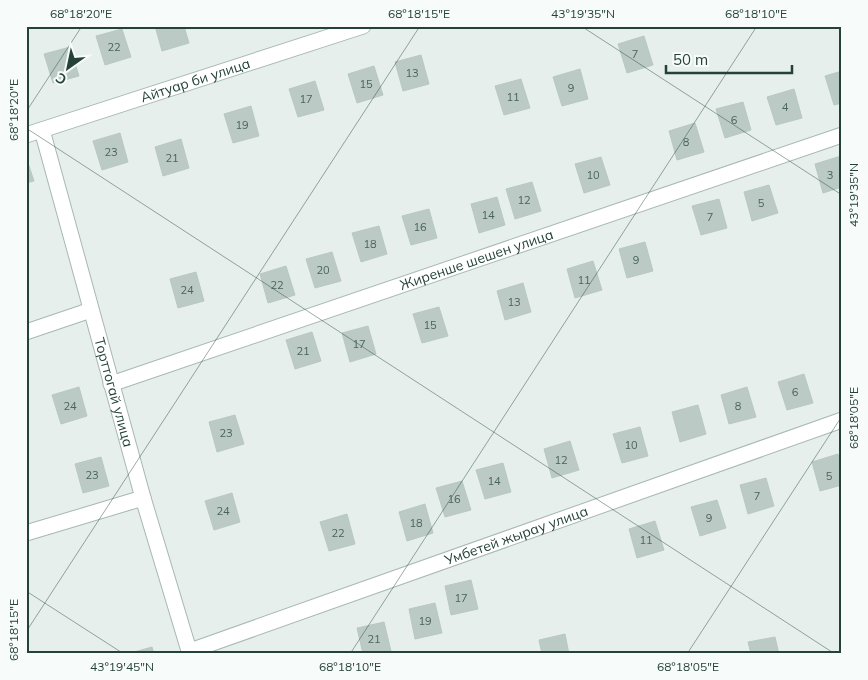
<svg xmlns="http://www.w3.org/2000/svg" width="868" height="680" viewBox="0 0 868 680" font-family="Mulish,sans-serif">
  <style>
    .building { fill: #bbcac4; stroke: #b8c9c2 }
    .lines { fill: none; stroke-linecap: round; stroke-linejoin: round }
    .street-casing { stroke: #a8b8b2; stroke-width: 17 }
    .street { stroke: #fff; stroke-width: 15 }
    .ticks { fill: none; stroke: #24423a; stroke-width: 1; stroke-opacity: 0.45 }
    .labels { text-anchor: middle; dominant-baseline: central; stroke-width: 4; stroke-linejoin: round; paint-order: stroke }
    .number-label { font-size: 11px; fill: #4a645c }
    .street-label { font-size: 14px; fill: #24423a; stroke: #f7fbf9 }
    .neatline { fill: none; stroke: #24423a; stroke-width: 2 }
    .ticks-label { font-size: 12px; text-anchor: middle; fill: #24423a }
  </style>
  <rect width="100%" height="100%" fill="#e6efeb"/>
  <path class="building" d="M 155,26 L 184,26 L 189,43 L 162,51 Z
    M 122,29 L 131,57 L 105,65 L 96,36 Z
    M 644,36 L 653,65 L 627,73 L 618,44 Z
    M 70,47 L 79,76 L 53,83 L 44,54 Z
    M 421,55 L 429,84 L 403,91 L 395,62 Z
    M 374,66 L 383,95 L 357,103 L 348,74 Z
    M 580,69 L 588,99 L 562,106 L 553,77 Z
    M 842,71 L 842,103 L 834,105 L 825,76 Z
    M 521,79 L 530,108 L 504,115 L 495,86 Z
    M 315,81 L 324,110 L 298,117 L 289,89 Z
    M 794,89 L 802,118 L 776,125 L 767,97 Z
    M 743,102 L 751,130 L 725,138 L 716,109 Z
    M 251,106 L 259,136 L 233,143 L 224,114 Z
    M 695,123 L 704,152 L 677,160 L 669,131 Z
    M 120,133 L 128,162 L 102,170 L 93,141 Z
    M 181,139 L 189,168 L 163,176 L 155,147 Z
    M 841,156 L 842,187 L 823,193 L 815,164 Z
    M 26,157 L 34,181 L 26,183 Z
    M 601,157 L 610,185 L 584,193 L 575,164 Z
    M 532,182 L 541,211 L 515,219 L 506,189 Z
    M 769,185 L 778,213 L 752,221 L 744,192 Z
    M 497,197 L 505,225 L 479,233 L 471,204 Z
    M 719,199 L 727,228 L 701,235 L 692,206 Z
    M 429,209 L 437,238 L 411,245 L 402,216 Z
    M 379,226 L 387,254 L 361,262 L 352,233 Z
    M 645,242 L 653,271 L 627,278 L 619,249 Z
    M 332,252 L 341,281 L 315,288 L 306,259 Z
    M 593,261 L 602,290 L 575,298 L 567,269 Z
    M 286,266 L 295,295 L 268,303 L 260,274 Z
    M 196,272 L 204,301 L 178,308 L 170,279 Z
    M 523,283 L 531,312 L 505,320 L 497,291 Z
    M 439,307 L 448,336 L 422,343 L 413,314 Z
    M 368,326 L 376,354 L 350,362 L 342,333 Z
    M 312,332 L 321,361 L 295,369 L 286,340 Z
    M 804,374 L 813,403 L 787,410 L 778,382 Z
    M 79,387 L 87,416 L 61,424 L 52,395 Z
    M 747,387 L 756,417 L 729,424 L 721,395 Z
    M 698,405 L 706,434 L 680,442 L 672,412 Z
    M 235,415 L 244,444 L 217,452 L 209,422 Z
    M 640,427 L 648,456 L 622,463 L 613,434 Z
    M 570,441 L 579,470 L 552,478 L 544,449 Z
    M 838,454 L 842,467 L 842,485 L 820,491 L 812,462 Z
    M 101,457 L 109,486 L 83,493 L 75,464 Z
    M 503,463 L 511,492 L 485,499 L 476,470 Z
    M 766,478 L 774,506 L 748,514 L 740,485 Z
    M 462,481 L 471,510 L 445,517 L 436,488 Z
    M 232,493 L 240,522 L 214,530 L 205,501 Z
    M 717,500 L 726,528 L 700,536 L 691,507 Z
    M 425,504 L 433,533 L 407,541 L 399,512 Z
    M 347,514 L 355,544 L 329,551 L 320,522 Z
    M 655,521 L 664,550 L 637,558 L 629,529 Z
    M 471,580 L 478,609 L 451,615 L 445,586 Z
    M 435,603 L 442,633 L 415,639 L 409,609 Z
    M 384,622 L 391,651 L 379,654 L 363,654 L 357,628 Z
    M 565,634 L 569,654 L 542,654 L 539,640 Z
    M 775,637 L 779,654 L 751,654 L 748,642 Z
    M 152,647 L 154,654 L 127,654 Z"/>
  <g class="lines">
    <g class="street-casing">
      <g id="street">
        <path id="s1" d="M 42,130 L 143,498 L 190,654"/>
        <path id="s2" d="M 26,135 L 363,26"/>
        <path d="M 26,332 L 91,310"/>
        <path id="s3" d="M 111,384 L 842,135"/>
        <path d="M 26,533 L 143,498"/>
        <path id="s4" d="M 190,651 L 842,420"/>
      </g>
    </g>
    <use href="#street" class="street"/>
  </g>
  <path class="ticks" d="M 581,26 L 842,195M 26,112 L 82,26M 26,128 L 835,654M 26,591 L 124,654M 26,632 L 420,26M 350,654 L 757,26M 687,654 L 842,416"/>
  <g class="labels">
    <g class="number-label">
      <text x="114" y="47">22</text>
      <text x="635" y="54">7</text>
      <text x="412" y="73">13</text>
      <text x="366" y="84">15</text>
      <text x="571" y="88">9</text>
      <text x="513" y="97">11</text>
      <text x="306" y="99">17</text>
      <text x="785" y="107">4</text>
      <text x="734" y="120">6</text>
      <text x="242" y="125">19</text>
      <text x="686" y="142">8</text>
      <text x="111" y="152">23</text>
      <text x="172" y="158">21</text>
      <text x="593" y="175">10</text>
      <text x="830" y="175">3</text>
      <text x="524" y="200">12</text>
      <text x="761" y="203">5</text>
      <text x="488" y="215">14</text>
      <text x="710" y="217">7</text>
      <text x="420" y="227">16</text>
      <text x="370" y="244">18</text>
      <text x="636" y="260">9</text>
      <text x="323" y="270">20</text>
      <text x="584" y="280">11</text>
      <text x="277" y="285">22</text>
      <text x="187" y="290">24</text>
      <text x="514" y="302">13</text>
      <text x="430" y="325">15</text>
      <text x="359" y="344">17</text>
      <text x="303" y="351">21</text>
      <text x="795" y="392">6</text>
      <text x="70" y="406">24</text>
      <text x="738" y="406">8</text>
      <text x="226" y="433">23</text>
      <text x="631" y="445">10</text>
      <text x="561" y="460">12</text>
      <text x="92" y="475">23</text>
      <text x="829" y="476">5</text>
      <text x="494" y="481">14</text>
      <text x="757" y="496">7</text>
      <text x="454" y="499">16</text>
      <text x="223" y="511">24</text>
      <text x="709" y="518">9</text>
      <text x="416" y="523">18</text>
      <text x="338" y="533">22</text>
      <text x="646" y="540">11</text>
      <text x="461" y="598">17</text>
      <text x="425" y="621">19</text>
      <text x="374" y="639">21</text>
    </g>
    <g class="street-label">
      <text stroke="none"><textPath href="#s2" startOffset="178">Айтуар би улица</textPath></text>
      <text stroke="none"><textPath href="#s3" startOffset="386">Жиренше шешен улица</textPath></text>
      <text stroke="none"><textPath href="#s1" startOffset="272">Торттогай улица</textPath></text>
      <text stroke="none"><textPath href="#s4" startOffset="346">Умбетей жырау улица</textPath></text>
    </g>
  </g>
  <rect width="868" height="680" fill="none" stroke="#f7fbf9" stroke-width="55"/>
  <g transform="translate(68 68) rotate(213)" stroke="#f7fbf9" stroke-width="4" paint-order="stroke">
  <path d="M0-4L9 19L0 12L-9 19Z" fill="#24423a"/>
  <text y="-8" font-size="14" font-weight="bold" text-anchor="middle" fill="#24423a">С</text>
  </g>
  <path d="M666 65v8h126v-8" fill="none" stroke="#24423a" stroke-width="2.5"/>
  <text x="673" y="65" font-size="15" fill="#24423a" stroke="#f7fbf9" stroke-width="4" paint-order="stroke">50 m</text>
  <rect x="28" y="28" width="812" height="624" class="neatline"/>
  <g class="ticks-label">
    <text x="81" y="18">68°18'20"E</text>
    <text x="419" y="18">68°18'15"E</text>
    <text x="583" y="18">43°19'35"N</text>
    <text x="756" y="18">68°18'10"E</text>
    <text transform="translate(14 110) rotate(-90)" y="4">68°18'20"E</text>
    <text transform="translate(854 195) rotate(-90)" y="4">43°19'35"N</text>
    <text transform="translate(854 418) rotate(-90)" y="4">68°18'05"E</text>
    <text transform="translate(14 630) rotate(-90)" y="4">68°18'15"E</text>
    <text x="122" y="671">43°19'45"N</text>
    <text x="350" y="671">68°18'10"E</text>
    <text x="688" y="671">68°18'05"E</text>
  </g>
</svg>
